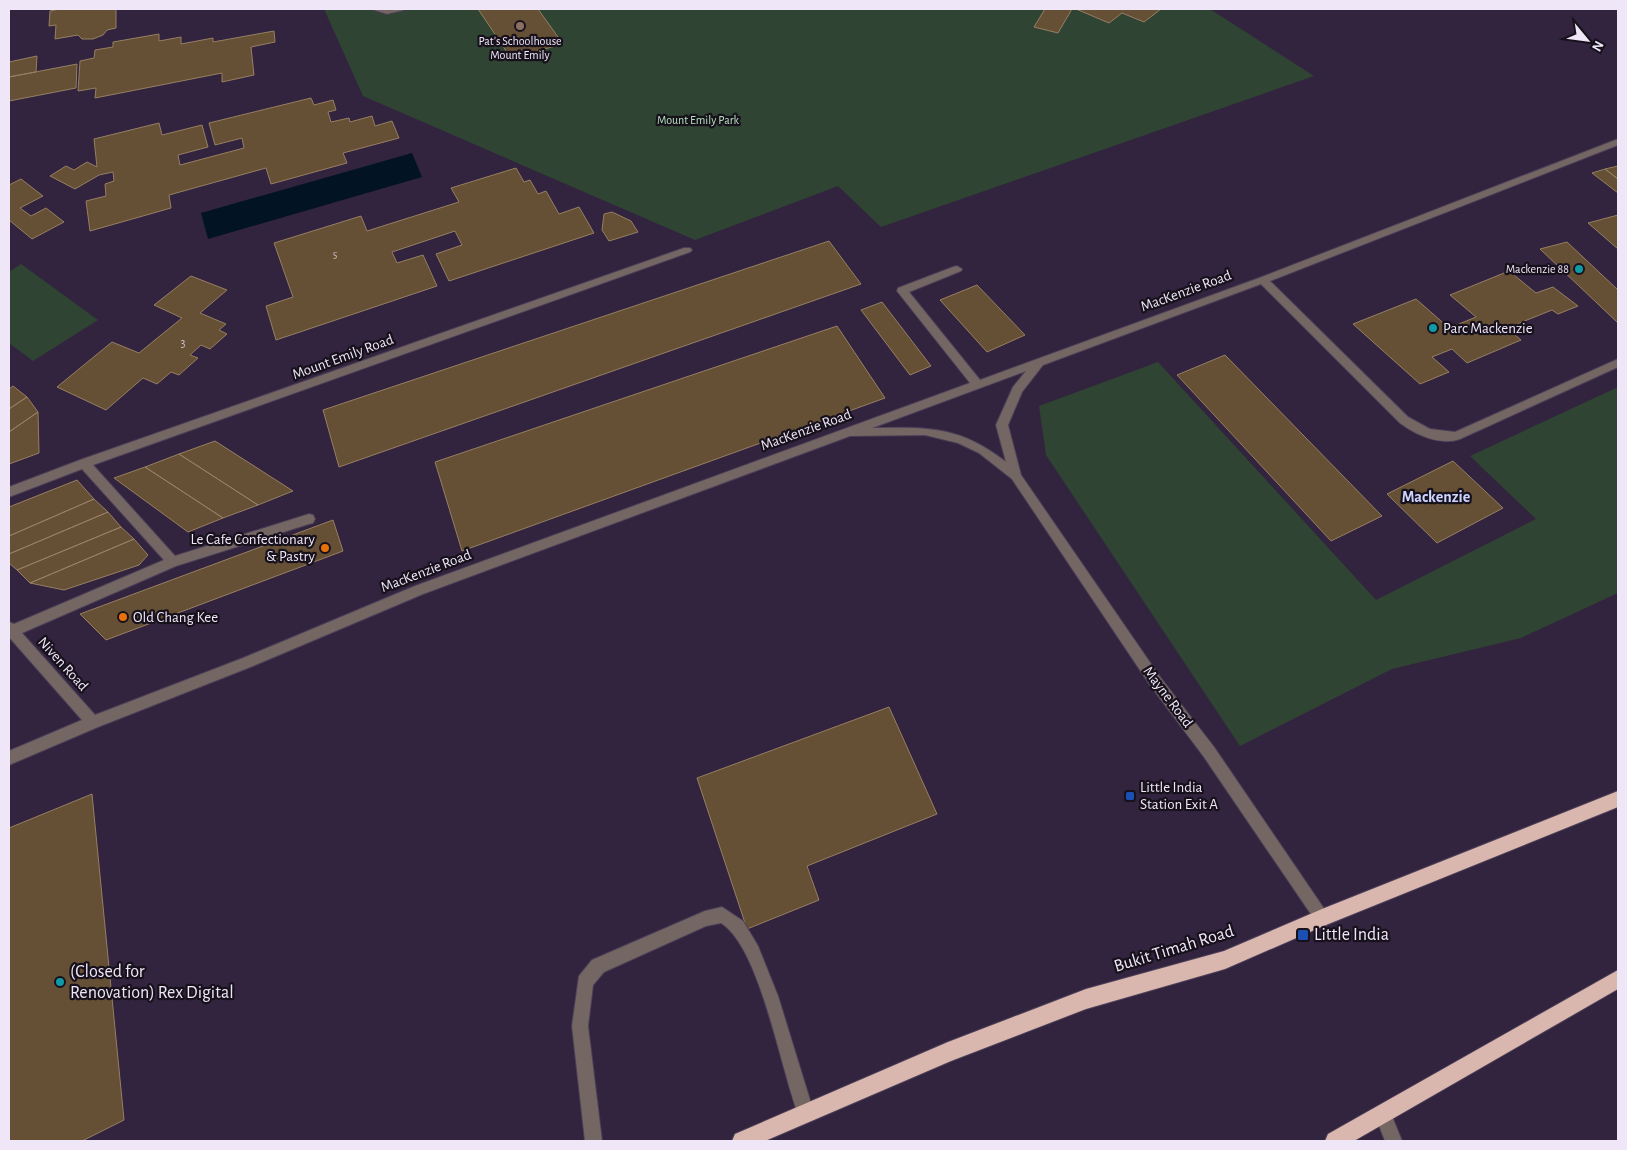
<svg xmlns="http://www.w3.org/2000/svg" width="1627" height="1150" viewBox="0 0 1627 1150" font-family="'Alegreya Sans',sans-serif">
  <style>
    .green { fill: #2f4433 }
    .water { fill: #021423 }
    .building { fill: #655035; stroke: #967f63 }
    .lines { fill: none; stroke-linecap: round; stroke-linejoin: round }
    .minor-casing { stroke: #4c3f58; stroke-width: 2 }
    .highway-casing { stroke: #4c3f58; stroke-width: 2 }
    .minor { fill: #746662; fill-rule: evenodd }
    .highway { fill: #d9b7ae; fill-rule: evenodd }
    .education-dot { fill: #8d6e63; stroke: #17111c; stroke-width: 2 }
    .culture-dot { fill: #0f9aa8; stroke: #17111c; stroke-width: 2 }
    .food-dot { fill: #e8710a; stroke: #17111c; stroke-width: 2 }
    .transit-dot { fill: #1a4fb4; stroke: #17111c; stroke-width: 2 }
    .labels { text-anchor: middle; dominant-baseline: central; stroke-width: 4.5; stroke-linejoin: round; paint-order: stroke }
    .far-number-label { font-size: 11px; fill: #ccc0c6 }
    .far-poi-label { font-size: 12px; fill: #efe6f7; stroke: #17111c }
    .far-park-label { font-size: 12px; fill: #b3e1bb; stroke: #17111c }
    .number-label { font-size: 12px; fill: #ccc0c6 }
    .street-label { font-size: 15px; fill: #efe6f7; stroke: #17111c }
    .poi-label { font-size: 15px; fill: #efe6f7; stroke: #17111c; text-anchor: start }
    .neighbourhood-label { font-size: 16px; font-weight: bold; fill: #cdd4ff; stroke: #17111c }
    .near-poi-label { font-size: 18px; fill: #efe6f7; stroke: #17111c; text-anchor: start }
    .near-street-label { font-size: 18px; fill: #efe6f7; stroke: #17111c }
  </style>
  <rect width="100%" height="100%" fill="#32243e"/>
  <path class="green" d="M 324,9 L 1210,9 L 1314,76 L 881,227 L 838,186 L 695,240 L 363,96 Z
    M 21,264 L 98,320 L 33,361 L 9,343 L 9,272 Z
    M 1158,362 L 1376,600 L 1536,519 L 1470,456 L 1618,387 L 1618,593 L 1521,638 L 1392,669 L 1240,746 L 1046,455 L 1039,406 Z"/>
  <path class="water" d="M 412,153 L 422,177 L 208,239 L 201,213 Z"/>
  <path class="building" d="M 60,9 L 116,9 L 116,28 L 107,30 L 103,35 L 93,39 L 82,39 L 78,35 L 55,39 L 56,25 L 49,26 L 50,11 Z
    M 478,9 L 538,9 L 563,44 L 511,58 Z
    M 1045,9 L 1072,9 L 1058,33 L 1034,27 Z
    M 1076,9 L 1161,9 L 1144,22 L 1122,13 L 1109,23 Z
    M 274,31 L 275,42 L 251,47 L 254,75 L 222,82 L 222,73 L 95,98 L 96,88 L 78,91 L 80,61 L 94,58 L 95,50 L 113,47 L 113,42 L 159,34 L 159,41 L 181,37 L 181,44 L 213,38 L 213,42 Z
    M 37,56 L 36,72 L 9,77 L 9,62 Z
    M 77,64 L 76,88 L 9,101 L 9,77 Z
    M 311,98 L 314,105 L 333,100 L 336,110 L 328,112 L 331,122 L 349,118 L 350,122 L 372,116 L 375,126 L 392,121 L 399,138 L 343,153 L 347,163 L 271,184 L 266,168 L 169,195 L 171,208 L 90,231 L 86,201 L 106,196 L 105,184 L 114,181 L 113,172 L 99,175 L 75,189 L 50,176 L 66,166 L 74,170 L 87,162 L 97,167 L 94,139 L 159,123 L 162,135 L 202,125 L 208,147 L 178,155 L 180,165 L 244,148 L 242,138 L 215,145 L 209,123 Z
    M 1618,166 L 1618,179 L 1605,169 Z
    M 516,168 L 524,182 L 530,180 L 538,194 L 546,191 L 559,214 L 579,207 L 594,233 L 449,281 L 436,254 L 462,245 L 455,231 L 392,252 L 397,263 L 423,255 L 437,286 L 276,340 L 266,306 L 293,297 L 274,243 L 361,216 L 367,231 L 459,202 L 451,188 Z
    M 1605,169 L 1618,179 L 1618,193 L 1592,173 Z
    M 21,179 L 43,196 L 20,208 L 31,216 L 46,208 L 64,222 L 32,239 L 9,220 L 9,185 Z
    M 612,212 L 631,221 L 638,232 L 609,241 L 602,230 L 604,214 Z
    M 1618,215 L 1618,249 L 1588,223 Z
    M 829,241 L 861,284 L 339,467 L 323,410 Z
    M 1567,242 L 1618,290 L 1618,323 L 1540,249 Z
    M 1509,271 L 1536,293 L 1553,287 L 1578,306 L 1558,314 L 1552,310 L 1507,328 L 1521,340 L 1467,363 L 1452,349 L 1432,357 L 1449,372 L 1420,384 L 1353,324 L 1416,299 L 1449,328 L 1476,317 L 1450,295 Z
    M 191,276 L 227,290 L 200,313 L 226,324 L 219,330 L 227,334 L 210,349 L 201,345 L 190,355 L 198,358 L 179,375 L 171,372 L 157,384 L 143,378 L 106,410 L 57,387 L 112,342 L 139,353 L 182,318 L 154,305 Z
    M 977,285 L 1025,335 L 987,352 L 940,300 Z
    M 882,302 L 931,366 L 910,375 L 861,310 Z
    M 837,326 L 885,398 L 462,551 L 435,462 Z
    M 1225,355 L 1382,516 L 1331,541 L 1177,375 Z
    M 13,386 L 27,397 L 9,409 L 9,389 Z
    M 27,397 L 38,412 L 9,432 L 9,409 Z
    M 38,412 L 39,453 L 9,464 L 9,432 Z
    M 215,441 L 293,491 L 258,505 L 179,454 Z
    M 179,454 L 258,505 L 223,518 L 145,467 Z
    M 1453,461 L 1503,508 L 1437,543 L 1387,494 Z
    M 145,467 L 223,518 L 188,532 L 114,478 Z
    M 77,480 L 94,499 L 9,536 L 9,507 Z
    M 94,499 L 108,512 L 9,554 L 9,536 Z
    M 108,512 L 121,527 L 17,570 L 9,563 L 9,554 Z
    M 333,520 L 343,551 L 106,640 L 80,614 Z
    M 121,527 L 134,539 L 30,583 L 17,570 Z
    M 134,539 L 148,555 L 139,565 L 64,590 L 30,583 Z
    M 889,707 L 937,814 L 807,866 L 819,900 L 747,929 L 697,778 Z
    M 92,794 L 124,1120 L 82,1141 L 9,1141 L 9,828 Z"/>
  <g class="lines">
    <g class="minor-casing">
      <path id="minor" d="M 371,9 L 408,9 L 387,14 Z
        M 1618,139 L 1618,145 L 1270,281 L 1408,417 L 1430,429 L 1455,432 L 1618,359 L 1618,367 L 1460,439 C 1440,446 1416,435 1400,423 L 1261,284 L 1043,365 L 1022,392 L 1008,425 L 1021,475 L 1160,677 L 1214,747 L 1327,913 L 1330,918 L 1327,923 L 1322,926 L 1317,923 L 1204,757 L 1150,685 L 1012,479 L 979,453 L 958,443 L 925,435 L 850,436 L 423,594 L 253,666 L 98,727 L 9,765 L 9,751 L 82,720 L 9,637 L 9,622 L 14,624 L 164,560 L 82,469 L 9,497 L 9,487 L 80,460 L 684,248 L 690,248 L 692,250 L 690,252 L 93,465 L 175,556 L 309,514 L 313,515 L 315,519 L 313,523 L 309,524 L 176,566 L 22,633 L 95,715 L 243,658 L 415,586 L 970,383 L 897,291 L 898,288 L 953,267 L 957,266 L 962,269 L 961,271 L 909,292 L 980,380 L 1259,278 ZM 1026,371 L 1013,387 L 996,425 L 1006,462 C 960,426 929,427 872,428 Z
        M 722,907 L 743,921 L 758,946 L 778,996 L 814,1113 L 812,1119 L 806,1121 L 800,1119 C 781,1073 761,948 721,923 L 706,926 L 604,972 L 593,985 L 588,1026 L 602,1141 L 585,1141 L 572,1026 L 579,976 L 592,960 L 705,911 Z
        M 1383,1107 L 1389,1109 L 1402,1141 L 1385,1141 L 1375,1115 L 1377,1109 Z"/>
    </g>
    <g class="highway-casing">
      <path id="highway" d="M 1618,791 L 1618,807 L 1326,925 L 1225,969 L 1086,1009 L 951,1061 L 765,1141 L 732,1141 L 735,1134 L 948,1042 L 1086,989 L 1224,951 L 1322,909 Z
        M 1618,970 L 1618,989 L 1354,1141 L 1325,1141 L 1328,1134 Z"/>
    </g>
    <use href="#minor" class="minor"/>
    <use href="#highway" class="highway"/>
  </g>
  <circle class="education-dot" cx="520" cy="26" r="5"/>
  <g class="culture-dot">
    <circle cx="1579" cy="269" r="5"/>
    <circle cx="1433" cy="328" r="5"/>
    <circle cx="60" cy="982" r="5"/>
  </g>
  <g class="food-dot">
    <circle cx="325" cy="548" r="5"/>
    <circle cx="123" cy="617" r="5"/>
  </g>
  <g class="transit-dot">
    <rect x="1125" y="791" width="10" height="10" rx="2.5"/>
    <rect x="1297" y="929" width="12" height="12" rx="2.5"/>
  </g>
  <g class="labels">
    <g class="far-number-label">
      <text x="335" y="254">5</text>
    </g>
    <g class="far-poi-label">
      <text x="520" y="41">Pat's Schoolhouse<tspan x="520" dy="14">Mount Emily</tspan></text>
      <text x="1569" y="269" text-anchor="end">Mackenzie 88</text>
    </g>
    <g class="far-park-label">
      <text x="698" y="120">Mount Emily Park</text>
    </g>
    <g class="number-label">
      <text x="183" y="343">3</text>
    </g>
    <g class="street-label">
      <text transform="translate(1186 291) rotate(-20)">MacKenzie Road</text>
      <text transform="translate(343 357) rotate(-20)">Mount Emily Road</text>
      <text transform="translate(806 430) rotate(-20)">MacKenzie Road</text>
      <text transform="translate(426 571) rotate(-21)">MacKenzie Road</text>
      <text transform="translate(63 664) rotate(48)">Niven Road</text>
      <text transform="translate(1168 697) rotate(53)">Mayne Road</text>
    </g>
    <g class="poi-label">
      <text x="1443" y="328">Parc Mackenzie</text>
      <text x="315" y="539" text-anchor="end">Le Cafe Confectionary<tspan x="315" dy="17">&amp; Pastry</tspan></text>
      <text x="133" y="617">Old Chang Kee</text>
      <text x="1140" y="787">Little India<tspan x="1140" dy="17">Station Exit A</tspan></text>
    </g>
    <g class="neighbourhood-label">
      <text x="1436" y="497">Mackenzie</text>
    </g>
    <g class="near-poi-label">
      <text x="1314" y="935">Little India</text>
      <text x="70" y="972">(Closed for<tspan x="70" dy="21">Renovation) Rex Digital</tspan></text>
    </g>
    <g class="near-street-label">
      <text transform="translate(1174 949) rotate(-17)">Bukit Timah Road</text>
    </g>
  </g>
  <rect width="1627" height="1150" fill="none" stroke="#efe6f7" stroke-width="20"/>
  <g transform="translate(1587 40) rotate(119)" stroke="#17111c" stroke-width="4" paint-order="stroke">
  <path d="M0-4L9 19L0 12L-9 19Z" fill="#efe6f7"/>
  <text y="-8" font-size="14" font-weight="bold" text-anchor="middle" fill="#efe6f7">N</text>
  </g>
</svg>
